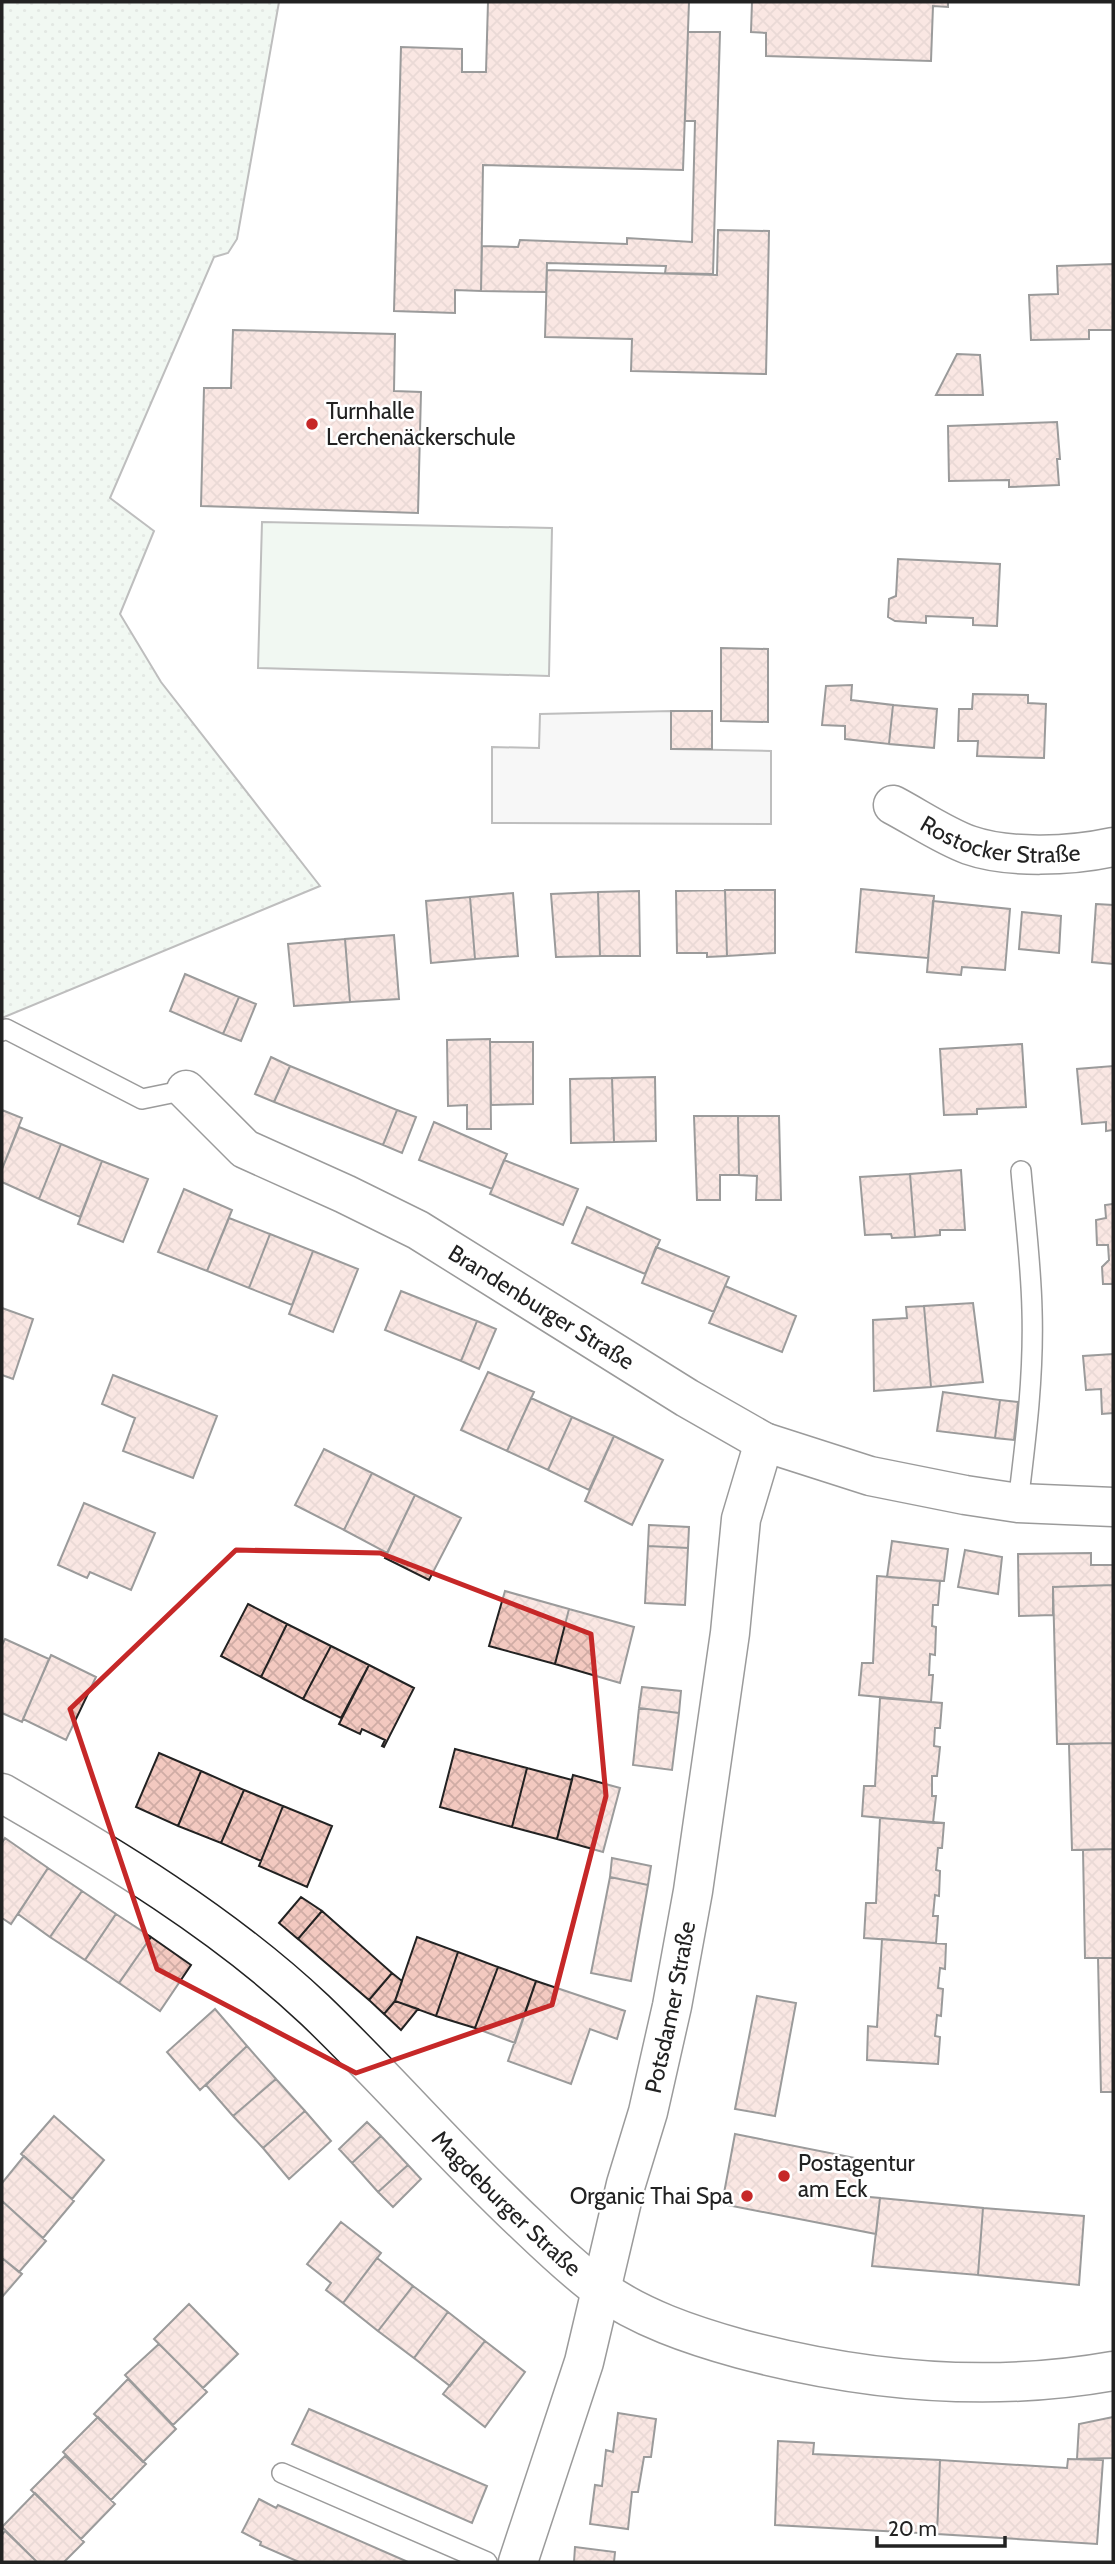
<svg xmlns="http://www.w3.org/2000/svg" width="1115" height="2564" viewBox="0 0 1115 2564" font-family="Cabin,sans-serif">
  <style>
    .green { fill: #e0efe3; stroke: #6f6f6f; stroke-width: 2 }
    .garden { fill: url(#garden-dots); stroke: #6f6f6f; stroke-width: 2 }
    .parking { fill: #ededed; stroke: #6f6f6f; stroke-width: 2 }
    .building { fill: url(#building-cross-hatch); stroke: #222; stroke-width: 2 }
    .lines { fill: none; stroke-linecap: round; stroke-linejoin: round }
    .service-casing { stroke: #222; stroke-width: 22 }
    .minor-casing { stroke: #222; stroke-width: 41 }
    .service { stroke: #fff; stroke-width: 19 }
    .minor { stroke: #fff; stroke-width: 38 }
    .marked { fill: none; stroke: #c62828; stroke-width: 5; stroke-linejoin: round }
    .poi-dot { fill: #c62828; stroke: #fff; stroke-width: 2.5 }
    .labels { text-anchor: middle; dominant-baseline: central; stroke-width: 5; stroke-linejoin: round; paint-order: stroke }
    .poi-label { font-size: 23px; fill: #222; stroke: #fff; text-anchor: start }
    .street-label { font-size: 23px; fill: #222; stroke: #fff }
  </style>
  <defs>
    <pattern id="garden-dots" width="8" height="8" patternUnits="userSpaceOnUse" patternTransform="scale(1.75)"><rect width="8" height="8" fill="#e0efe3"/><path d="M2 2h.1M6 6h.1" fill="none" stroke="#c0cdc2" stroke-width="1.8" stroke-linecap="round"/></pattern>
    <pattern id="building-cross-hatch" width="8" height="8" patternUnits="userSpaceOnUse" patternTransform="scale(1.75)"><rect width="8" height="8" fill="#f3c9c0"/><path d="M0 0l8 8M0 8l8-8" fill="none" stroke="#d0aca5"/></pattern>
  </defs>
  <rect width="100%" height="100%" fill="#fff"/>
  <path class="green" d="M 262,522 L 552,528 L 549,676 L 258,668 Z"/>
  <path class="garden" d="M 2,2 L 279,2 L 237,239 L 228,253 L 214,257 L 110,498 L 154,531 L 120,614 L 161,682 L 320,886 L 2,1018 Z"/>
  <path class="parking" d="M 671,711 L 671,749 L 771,751 L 771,824 L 492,823 L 492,747 L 539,748 L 540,714 Z"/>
  <path class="building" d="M 488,2 L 689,2 L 683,170 L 483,165 L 481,291 L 455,290 L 455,313 L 394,311 L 401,47 L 462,49 L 462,72 L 486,72 Z
    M 752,2 L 948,2 L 948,7 L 933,6 L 931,61 L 766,56 L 766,33 L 751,32 Z
    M 688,32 L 720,32 L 713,274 L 665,273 L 666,266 L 547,263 L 546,292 L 481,291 L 482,246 L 518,247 L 520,240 L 627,244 L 627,238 L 692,242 L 695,121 L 685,121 Z
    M 718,230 L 769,231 L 766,374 L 631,371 L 632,339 L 545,337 L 547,270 L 717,275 Z
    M 1113,264 L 1113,330 L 1089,330 L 1089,339 L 1031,340 L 1029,295 L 1058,294 L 1057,266 Z
    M 233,330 L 395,334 L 394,391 L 421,392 L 418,513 L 201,506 L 204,388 L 231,388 Z
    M 957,354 L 980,355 L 983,395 L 936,395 Z
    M 1057,422 L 1060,459 L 1057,459 L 1059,485 L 1009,487 L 1009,480 L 949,481 L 948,426 Z
    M 898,559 L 1000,564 L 997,626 L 973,625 L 973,618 L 926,616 L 926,623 L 895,621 L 888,617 L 889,599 L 896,596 Z
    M 721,648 L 768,649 L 768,722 L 721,721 Z
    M 852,685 L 851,700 L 893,705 L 889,744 L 845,739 L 845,726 L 822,725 L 826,686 Z
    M 973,694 L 1028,695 L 1028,703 L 1046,704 L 1044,758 L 977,756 L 978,741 L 958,741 L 959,709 L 972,709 Z
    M 893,705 L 937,709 L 934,748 L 889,744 Z
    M 671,711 L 712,711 L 712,749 L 671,749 Z
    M 861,889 L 934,896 L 928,958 L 856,952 Z
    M 725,890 L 775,890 L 775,953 L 727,956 Z
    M 725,890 L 727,956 L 707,957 L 707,953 L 677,953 L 676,891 Z
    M 639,891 L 640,956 L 600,956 L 598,892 Z
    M 598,892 L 600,956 L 556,957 L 551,894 Z
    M 513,893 L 518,956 L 475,959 L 470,897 Z
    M 470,897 L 475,959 L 431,963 L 426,901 Z
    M 933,901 L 1010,909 L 1005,970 L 962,967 L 961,975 L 927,972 Z
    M 1096,904 L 1113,905 L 1113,964 L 1092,962 Z
    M 1022,912 L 1061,916 L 1059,953 L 1019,949 Z
    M 394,935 L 399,999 L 350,1002 L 345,939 Z
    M 345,939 L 350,1002 L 294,1006 L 288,944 Z
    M 185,974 L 239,997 L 223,1034 L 170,1011 Z
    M 239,997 L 256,1004 L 241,1041 L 223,1034 Z
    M 490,1039 L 491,1129 L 467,1129 L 467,1105 L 448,1106 L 447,1040 Z
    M 490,1042 L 533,1042 L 533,1104 L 491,1105 Z
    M 1022,1044 L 1026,1107 L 977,1109 L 977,1114 L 944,1115 L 940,1049 Z
    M 271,1057 L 290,1066 L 274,1102 L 255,1094 Z
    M 290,1066 L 397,1110 L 383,1145 L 274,1102 Z
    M 1113,1066 L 1113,1130 L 1106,1131 L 1106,1122 L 1082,1124 L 1077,1069 Z
    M 655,1077 L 656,1141 L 614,1142 L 612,1078 Z
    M 612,1078 L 614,1142 L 571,1143 L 570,1079 Z
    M 2,1110 L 22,1118 L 2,1169 Z
    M 397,1110 L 416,1117 L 402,1153 L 383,1145 Z
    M 694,1116 L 738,1116 L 739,1175 L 720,1175 L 720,1200 L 697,1200 Z
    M 738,1116 L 779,1116 L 781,1200 L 756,1200 L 757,1176 L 739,1175 Z
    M 434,1122 L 507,1154 L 492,1189 L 419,1160 Z
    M 19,1127 L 61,1144 L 39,1199 L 2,1182 L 2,1169 Z
    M 61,1144 L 102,1161 L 80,1217 L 39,1199 Z
    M 504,1160 L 578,1189 L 563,1225 L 490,1194 Z
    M 102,1161 L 148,1179 L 123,1242 L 78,1224 Z
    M 961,1170 L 965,1230 L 940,1230 L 940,1235 L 915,1237 L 910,1174 Z
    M 910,1174 L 915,1237 L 892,1238 L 891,1234 L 865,1235 L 860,1177 Z
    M 184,1189 L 232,1210 L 207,1271 L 158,1252 Z
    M 1113,1204 L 1113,1284 L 1103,1284 L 1102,1267 L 1109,1260 L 1108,1245 L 1097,1245 L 1096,1220 L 1106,1218 L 1105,1205 Z
    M 587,1207 L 660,1240 L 645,1274 L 572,1243 Z
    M 229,1218 L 270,1234 L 249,1288 L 207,1271 Z
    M 270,1234 L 313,1251 L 292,1305 L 249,1288 Z
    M 656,1247 L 729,1277 L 714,1312 L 642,1283 Z
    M 313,1251 L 358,1269 L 333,1332 L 289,1314 Z
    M 725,1286 L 796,1316 L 782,1352 L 709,1323 Z
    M 401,1291 L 477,1321 L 461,1361 L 385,1330 Z
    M 973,1303 L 983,1382 L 931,1387 L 924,1306 Z
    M 924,1306 L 931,1387 L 874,1391 L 873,1320 L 907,1318 L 906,1307 Z
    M 2,1308 L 33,1319 L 13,1379 L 2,1375 Z
    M 477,1321 L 496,1329 L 479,1369 L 461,1361 Z
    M 1113,1354 L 1113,1413 L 1102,1414 L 1101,1389 L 1086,1390 L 1083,1356 Z
    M 488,1372 L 534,1392 L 507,1451 L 461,1430 Z
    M 113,1375 L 217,1416 L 193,1478 L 123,1451 L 135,1418 L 102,1404 Z
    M 943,1392 L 1000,1400 L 995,1438 L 937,1431 Z
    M 531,1398 L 572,1417 L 548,1470 L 507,1451 Z
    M 1000,1400 L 1018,1402 L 1014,1440 L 995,1438 Z
    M 572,1417 L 614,1436 L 589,1490 L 548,1470 Z
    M 614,1436 L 663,1460 L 632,1525 L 585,1501 Z
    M 324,1449 L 372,1473 L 344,1530 L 295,1505 Z
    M 372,1473 L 415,1495 L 387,1553 L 344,1530 Z
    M 415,1495 L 461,1518 L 429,1580 L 385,1558 Z
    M 84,1503 L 155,1533 L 131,1590 L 90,1572 L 87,1578 L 58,1565 Z
    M 649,1525 L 689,1527 L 688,1548 L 648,1546 Z
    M 892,1541 L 948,1549 L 944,1581 L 887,1577 Z
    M 648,1546 L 688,1548 L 685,1605 L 645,1603 Z
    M 965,1550 L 1002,1557 L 998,1594 L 958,1587 Z
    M 1091,1553 L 1091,1565 L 1113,1565 L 1113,1585 L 1053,1587 L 1053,1615 L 1019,1616 L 1018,1554 Z
    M 877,1576 L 940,1581 L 938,1605 L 933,1605 L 932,1626 L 936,1627 L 935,1655 L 930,1654 L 929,1675 L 933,1675 L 931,1702 L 859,1695 L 862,1663 L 873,1663 Z
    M 1113,1585 L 1113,1743 L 1057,1744 L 1053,1587 Z
    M 505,1591 L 569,1609 L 555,1664 L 489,1646 Z
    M 248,1604 L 287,1624 L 261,1677 L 221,1656 Z
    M 569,1609 L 634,1627 L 620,1683 L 555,1664 Z
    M 287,1624 L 331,1646 L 303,1699 L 261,1677 Z
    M 5,1639 L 49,1659 L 22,1722 L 2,1713 L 2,1645 Z
    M 331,1646 L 369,1665 L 341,1718 L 303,1699 Z
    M 51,1655 L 96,1677 L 66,1740 L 23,1719 Z
    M 369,1665 L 414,1688 L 384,1747 L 382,1746 L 385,1740 L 362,1729 L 360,1734 L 339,1724 Z
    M 642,1687 L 681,1691 L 679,1713 L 639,1708 Z
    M 880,1698 L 942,1703 L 940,1728 L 935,1728 L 934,1746 L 940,1747 L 937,1776 L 932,1776 L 932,1796 L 936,1796 L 933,1823 L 862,1816 L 864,1786 L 875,1786 Z
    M 639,1708 L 679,1713 L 672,1770 L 633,1765 Z
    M 1113,1743 L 1113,1849 L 1072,1850 L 1069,1744 Z
    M 455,1749 L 527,1768 L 512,1827 L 440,1807 Z
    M 159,1753 L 201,1771 L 178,1826 L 136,1807 Z
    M 527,1768 L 572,1780 L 557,1839 L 512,1827 Z
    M 201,1771 L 244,1790 L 221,1843 L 178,1826 Z
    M 573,1775 L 620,1788 L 603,1852 L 557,1839 Z
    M 244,1790 L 283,1806 L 261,1861 L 221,1843 Z
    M 283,1806 L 332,1826 L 307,1887 L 259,1866 Z
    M 880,1818 L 944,1823 L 942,1848 L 938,1848 L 936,1870 L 940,1871 L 939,1896 L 935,1895 L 933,1916 L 938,1916 L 936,1943 L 864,1938 L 866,1903 L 876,1903 Z
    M 5,1838 L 48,1868 L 11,1924 L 2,1918 L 2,1843 Z
    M 1113,1849 L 1113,1958 L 1085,1958 L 1083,1850 Z
    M 612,1858 L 651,1866 L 648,1885 L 610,1877 Z
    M 48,1868 L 82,1891 L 50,1937 L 18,1914 Z
    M 610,1877 L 648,1885 L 631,1981 L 591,1973 Z
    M 82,1891 L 116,1914 L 85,1960 L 50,1937 Z
    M 301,1897 L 322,1911 L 298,1939 L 279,1923 Z
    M 322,1911 L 392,1973 L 369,2000 L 298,1939 Z
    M 116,1914 L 151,1937 L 119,1983 L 85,1960 Z
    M 151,1937 L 191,1965 L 160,2011 L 119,1983 Z
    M 417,1937 L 458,1952 L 436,2016 L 395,2001 Z
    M 882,1939 L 946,1944 L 945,1969 L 940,1968 L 938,1988 L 943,1989 L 941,2016 L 937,2015 L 935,2036 L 940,2037 L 938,2064 L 867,2060 L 868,2026 L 877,2027 Z
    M 458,1952 L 498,1967 L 475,2028 L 436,2016 Z
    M 1098,1958 L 1113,1958 L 1113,2092 L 1101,2092 Z
    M 498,1967 L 536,1981 L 515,2043 L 475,2028 Z
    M 392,1973 L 402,1981 L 395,2001 L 384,2014 L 369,2000 Z
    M 536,1981 L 625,2011 L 617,2039 L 590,2029 L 571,2084 L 508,2061 Z
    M 757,1996 L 796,2003 L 775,2116 L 735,2109 Z
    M 395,2001 L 418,2009 L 401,2030 L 384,2014 Z
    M 215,2009 L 247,2046 L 200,2090 L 167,2052 Z
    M 247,2046 L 276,2079 L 233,2116 L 206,2085 Z
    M 276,2079 L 305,2111 L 263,2148 L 233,2116 Z
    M 305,2111 L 331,2141 L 289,2179 L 263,2148 Z
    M 54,2116 L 104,2160 L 72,2199 L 21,2154 Z
    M 367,2122 L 381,2136 L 352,2163 L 339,2149 Z
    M 735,2134 L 865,2160 L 858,2196 L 880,2198 L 876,2234 L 722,2204 Z
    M 381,2136 L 408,2165 L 378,2192 L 352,2163 Z
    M 24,2156 L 74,2201 L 43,2238 L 2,2201 L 2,2183 Z
    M 408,2165 L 421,2179 L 393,2207 L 378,2192 Z
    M 880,2198 L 983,2208 L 978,2275 L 872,2266 Z
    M 2,2201 L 46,2241 L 19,2272 L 2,2258 Z
    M 983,2208 L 1084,2216 L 1079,2285 L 978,2275 Z
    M 341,2222 L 381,2253 L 343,2303 L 326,2290 L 331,2283 L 307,2264 Z
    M 2,2258 L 22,2274 L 2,2297 Z
    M 377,2258 L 413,2286 L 378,2331 L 343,2303 Z
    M 413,2286 L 448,2312 L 414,2358 L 378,2331 Z
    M 189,2304 L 238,2354 L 203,2388 L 154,2339 Z
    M 448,2312 L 485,2341 L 450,2386 L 414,2358 Z
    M 485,2341 L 525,2372 L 485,2427 L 443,2394 Z
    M 159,2344 L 207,2392 L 173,2425 L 125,2375 Z
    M 128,2379 L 176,2429 L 143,2462 L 94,2414 Z
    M 309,2409 L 487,2486 L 472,2523 L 292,2444 Z
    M 618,2413 L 656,2419 L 651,2457 L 644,2457 L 638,2492 L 632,2492 L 628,2529 L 590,2524 L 595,2485 L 602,2486 L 606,2450 L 613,2452 Z
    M 98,2417 L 146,2464 L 111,2500 L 63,2452 Z
    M 1113,2417 L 1113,2458 L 1077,2459 L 1079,2424 Z
    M 778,2441 L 814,2443 L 813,2454 L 940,2460 L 937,2534 L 775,2525 Z
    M 65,2456 L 115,2504 L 81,2539 L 31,2490 Z
    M 1068,2459 L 1103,2460 L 1097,2544 L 937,2534 L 940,2460 L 1067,2468 Z
    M 35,2493 L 84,2542 L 64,2562 L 37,2562 L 2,2527 Z
    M 259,2499 L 276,2508 L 278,2505 L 408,2562 L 299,2562 L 260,2545 L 261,2542 L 242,2532 Z
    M 5,2531 L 37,2562 L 2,2562 L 2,2535 Z
    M 575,2547 L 615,2552 L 614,2562 L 574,2562 Z"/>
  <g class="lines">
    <g class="service-casing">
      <path id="service" d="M 2,1031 L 6,1029 L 142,1099 L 186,1090
        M 1018,1503 C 1026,1438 1034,1375 1032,1310 C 1031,1264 1025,1217 1021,1171
        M 282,2473 L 487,2562"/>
    </g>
    <g class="minor-casing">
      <g id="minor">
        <path id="s1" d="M 893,805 C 916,817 944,836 969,845 C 1009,859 1072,856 1113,847"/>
        <path id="s2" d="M 186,1090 L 245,1149 L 345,1194 L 418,1230 L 687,1398 L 764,1442 L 870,1476 L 965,1495 L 1018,1503 L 1113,1507"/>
        <path id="s3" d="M 2,1793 C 111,1856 223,1923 315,2010 C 388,2080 454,2157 528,2226 C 550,2247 572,2268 597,2287 C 640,2318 691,2335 741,2349 C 862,2381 990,2393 1113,2371"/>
        <path id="s4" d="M 518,2562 L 584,2362 L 626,2184 L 648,2112 L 672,2006 L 693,1891 L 730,1633 L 741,1519 L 764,1442"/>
      </g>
    </g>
    <use href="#service" class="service"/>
    <use href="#minor" class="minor"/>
  </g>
  <path d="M0 0H1115V2564H0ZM 236,1550 L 380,1553 L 591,1634 L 606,1796 L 552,2005 L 356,2073 L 157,1969 L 70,1709 Z" fill="#fff" fill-opacity=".55" fill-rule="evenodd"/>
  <path class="marked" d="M 236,1550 L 380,1553 L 591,1634 L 606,1796 L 552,2005 L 356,2073 L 157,1969 L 70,1709 Z"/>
  <g class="poi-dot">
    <circle cx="312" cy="424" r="7"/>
    <circle cx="784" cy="2176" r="7"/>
    <circle cx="747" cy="2196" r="7"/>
  </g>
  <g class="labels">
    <g class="poi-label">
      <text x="326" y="411">Turnhalle<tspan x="326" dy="26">Lerchenäckerschule</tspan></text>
      <text x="798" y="2163">Postagentur<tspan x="798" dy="26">am Eck</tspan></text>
      <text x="733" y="2196" text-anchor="end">Organic Thai Spa</text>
    </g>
    <g class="street-label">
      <text stroke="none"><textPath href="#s1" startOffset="116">Rostocker Straße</textPath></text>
      <text stroke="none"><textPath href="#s2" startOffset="420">Brandenburger Straße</textPath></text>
      <text stroke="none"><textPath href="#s4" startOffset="576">Potsdamer Straße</textPath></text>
      <text stroke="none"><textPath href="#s3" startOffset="654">Magdeburger Straße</textPath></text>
    </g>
  </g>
  <rect width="1115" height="2564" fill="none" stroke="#222222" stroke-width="7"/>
  <path d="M877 2536v10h128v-10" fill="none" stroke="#222222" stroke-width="3.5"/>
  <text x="888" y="2536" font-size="21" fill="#222222" stroke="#ffffff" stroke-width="5" paint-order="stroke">20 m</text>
</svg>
